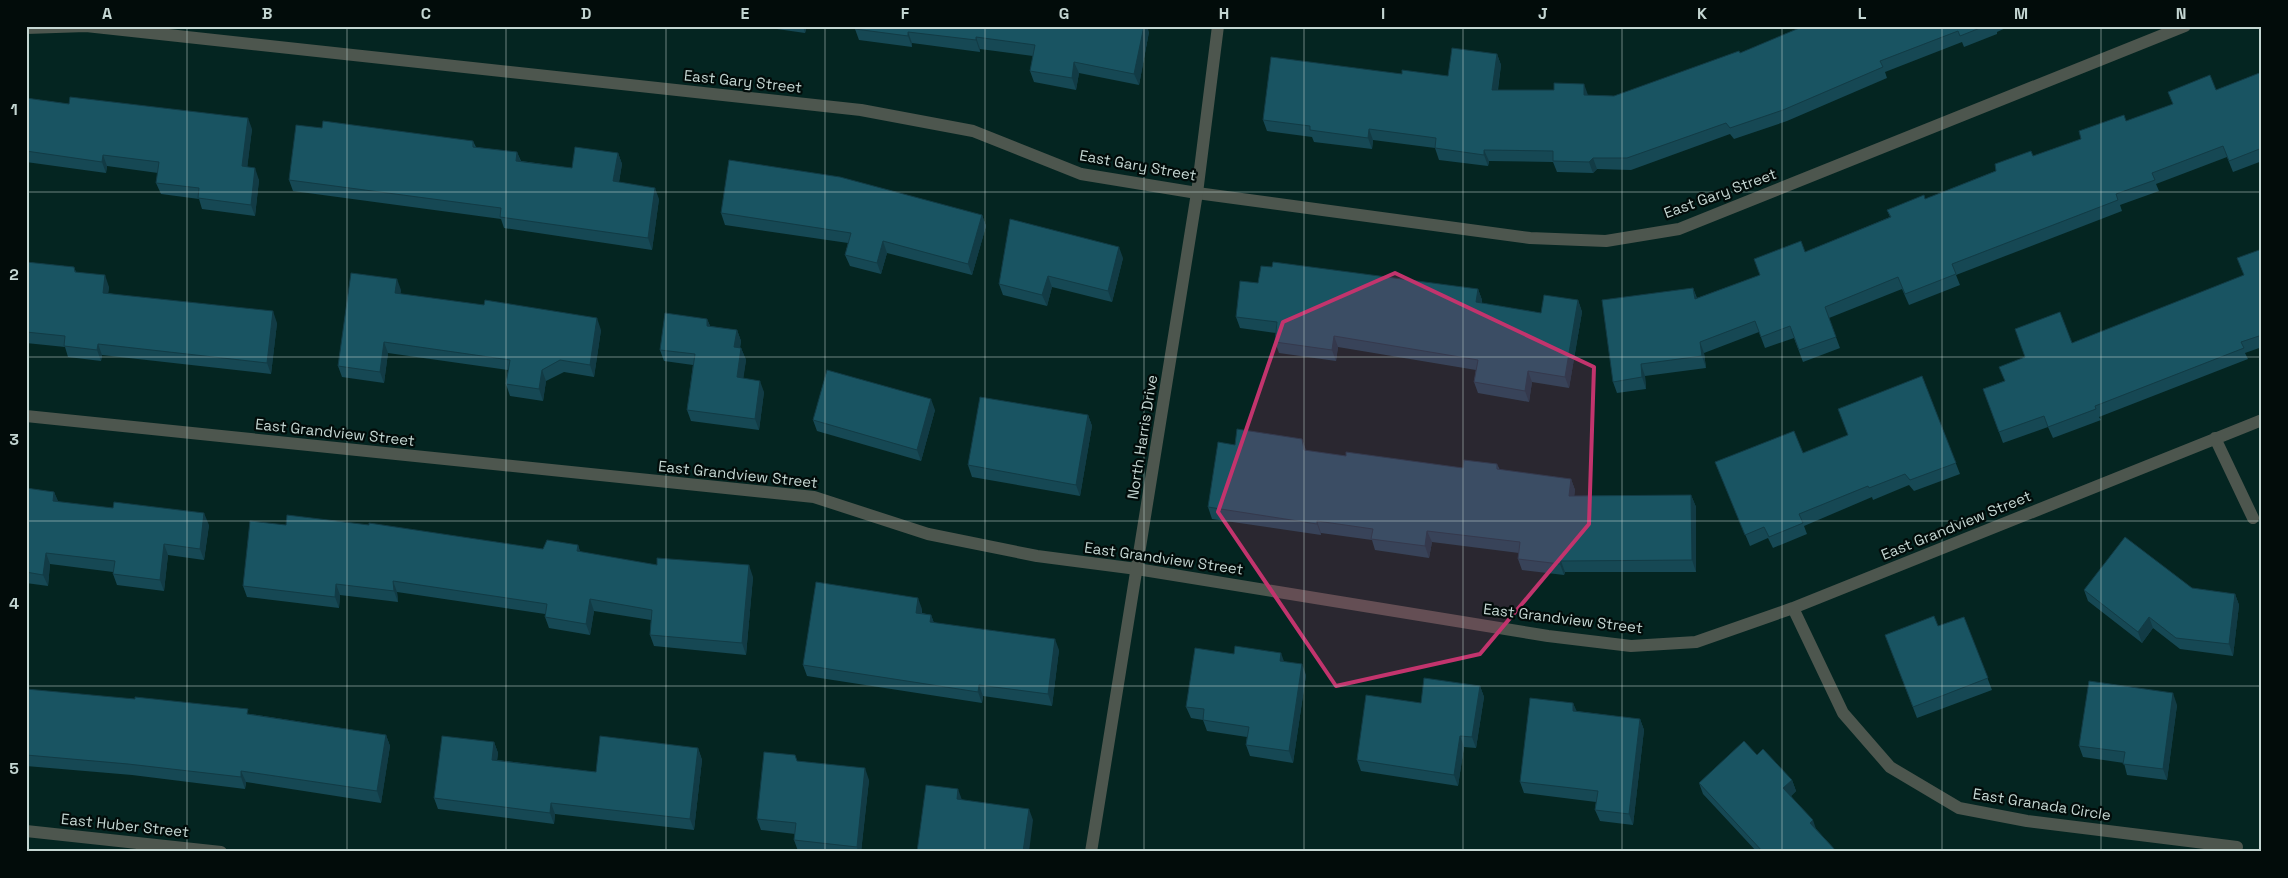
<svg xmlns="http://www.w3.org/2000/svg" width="2288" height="878" viewBox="0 0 2288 878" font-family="'Space Grotesk',sans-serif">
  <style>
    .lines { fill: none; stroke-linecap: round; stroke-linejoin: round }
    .minor { stroke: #4d564e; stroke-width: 12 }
    .tertiary { stroke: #4d564e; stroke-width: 12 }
    .wall { fill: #164854 }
    .shaded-wall { fill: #123b45 }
    .building { fill: #195462; stroke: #123b45 }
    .marked { fill: #c2346d; fill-opacity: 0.2; stroke: #c2346d; stroke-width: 4; stroke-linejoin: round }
    .grid { fill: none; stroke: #c4d6d2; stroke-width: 1; stroke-opacity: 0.55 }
    .labels { text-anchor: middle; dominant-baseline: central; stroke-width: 4.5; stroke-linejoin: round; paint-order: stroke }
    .street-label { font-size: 15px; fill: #c4d6d2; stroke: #020c0a }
    .neatline { fill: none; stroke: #c4d6d2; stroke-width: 2 }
    .grid-label { font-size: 16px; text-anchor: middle; font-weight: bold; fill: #c4d6d2 }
  </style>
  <rect width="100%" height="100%" fill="#042521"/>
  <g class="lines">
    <path class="minor" d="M 26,28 L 86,26 L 861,110 L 973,131 L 1081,174 L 1197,193 L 1530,238 L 1606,241 L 1679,229 L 2185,26
      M 26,416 L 814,497 L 928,534 L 1037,556 L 1137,569 L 1548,636 L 1631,646 L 1696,642 L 1793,608 L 2262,420
      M 2215,438 L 2253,518
      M 1793,608 L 1843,713 L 1890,767 L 1959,808 L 2027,821 L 2237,847
      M 26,831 L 221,852"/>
    <path class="tertiary" d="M 1091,852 L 1197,193 L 1218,26"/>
  </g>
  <path class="wall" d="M 769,26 L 807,26 L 805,33 L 770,28 Z
    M 1804,26 L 2010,26 L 1997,32 L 1997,34 L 1964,47 L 1962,42 L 1885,72 L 1887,78 L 1787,121 L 1734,139 L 1730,134 L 1631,170 L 1597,169 L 1593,173 L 1557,172 L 1553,162 L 1489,161 L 1488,166 L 1439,160 L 1435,148 L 1373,140 L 1372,149 L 1314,142 L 1312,137 L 1267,131 L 1263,120 L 1402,74 L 1448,76 L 1497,54 L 1501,65 L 1498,90 L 1588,95 L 1614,96 L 1740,53 Z
    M 855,29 L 1149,32 L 1139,85 L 1079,73 L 1076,90 L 1034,82 L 1030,71 L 1033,56 L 980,49 L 980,52 L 912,43 L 912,47 L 859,40 Z
    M 2262,72 L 2262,161 L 2233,172 L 2227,157 L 2156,184 L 2159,191 L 2120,205 L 2122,211 L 1956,275 L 1960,285 L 1909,305 L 1902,289 L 1829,318 L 1840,348 L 1803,362 L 1794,338 L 1765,348 L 1759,332 L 1704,353 L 1706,368 L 1645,376 L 1646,389 L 1617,393 L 1613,382 L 1693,288 L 1697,298 L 1760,275 L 1805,252 L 1890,217 L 1887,210 L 1925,199 L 2033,156 L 2081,139 L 2126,121 L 2173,104 L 2168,92 L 2216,90 Z
    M 26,98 L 252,129 L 247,167 L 259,180 L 255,216 L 202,209 L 199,199 L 161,194 L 156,183 L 158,173 L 107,166 L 106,173 L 26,162 Z
    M 322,128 L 473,141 L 476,147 L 517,152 L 521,161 L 572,168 L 618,153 L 622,164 L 619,182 L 659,199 L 652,250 L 504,228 L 501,219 L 293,191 L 289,180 Z
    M 721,213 L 982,215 L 986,226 L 972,275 L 887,253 L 881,274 L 850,266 L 845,255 L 848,243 L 725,225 Z
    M 2262,249 L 2262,347 L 2245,353 L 2248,359 L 2099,417 L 2101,420 L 2053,438 L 2048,427 L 2003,443 L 1983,389 L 2004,381 L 2072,343 L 2244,276 Z
    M 1123,258 L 1112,302 L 1052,287 L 1047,306 L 1003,295 L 999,284 Z
    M 26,262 L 74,267 L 76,272 L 109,287 L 108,293 L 277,323 L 271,374 L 102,355 L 101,361 L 68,357 L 65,347 L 26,343 Z
    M 1258,283 L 1478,289 L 1482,300 L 1482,303 L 1541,313 L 1578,300 L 1582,312 L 1569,388 L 1532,382 L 1529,402 L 1478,393 L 1474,382 L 1476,370 L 1338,347 L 1336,361 L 1279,353 L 1275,342 L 1276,333 L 1240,328 L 1236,317 Z
    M 401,290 L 400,294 L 601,330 L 594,377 L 564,372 L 546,381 L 543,401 L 510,396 L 506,384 L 508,370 L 388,353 L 384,383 L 342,377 L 338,366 Z
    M 707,319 L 710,326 L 737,330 L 741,341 L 740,348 L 741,348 L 746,360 L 743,378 L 764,392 L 759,430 L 691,421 L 687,410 L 693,365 L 664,361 L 660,350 Z
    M 1922,376 L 1960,474 L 1914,491 L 1909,485 L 1873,500 L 1872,497 L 1804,526 L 1807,534 L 1773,548 L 1768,538 L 1750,546 L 1715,462 L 1803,453 L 1848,435 Z
    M 935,410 L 921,461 L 817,431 L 813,420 Z
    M 1088,415 L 1092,426 L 1080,496 L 972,477 L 968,465 Z
    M 1235,445 L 1307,451 L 1346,456 L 1463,468 L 1497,464 L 1500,470 L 1571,479 L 1575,490 L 1574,496 L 1691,495 L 1696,507 L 1696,572 L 1565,572 L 1564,575 L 1522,570 L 1518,559 L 1519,553 L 1432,542 L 1429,558 L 1375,550 L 1372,540 L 1321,533 L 1321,535 L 1212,519 L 1208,507 Z
    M 26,488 L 54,492 L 58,502 L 209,525 L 204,560 L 168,555 L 164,591 L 117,585 L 113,574 L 113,572 L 50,564 L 48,586 L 26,583 Z
    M 286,525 L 543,549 L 578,545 L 580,552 L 657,565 L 753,577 L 746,655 L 654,646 L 650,635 L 651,620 L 594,611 L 590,635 L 549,628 L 545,617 L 545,614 L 397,592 L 398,602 L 340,595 L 339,608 L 247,597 L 243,586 Z
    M 2192,588 L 2235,594 L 2239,605 L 2233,656 L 2180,649 L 2153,628 L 2142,643 L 2088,601 L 2084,590 Z
    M 922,609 L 922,613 L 931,615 L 934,623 L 1059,650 L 1052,706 L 983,696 L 982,703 L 807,676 L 803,665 Z
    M 1964,617 L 1992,690 L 1917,718 L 1885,635 L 1938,626 Z
    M 1284,662 L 1306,675 L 1293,763 L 1250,756 L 1246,745 L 1247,737 L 1207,731 L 1203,720 L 1191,718 L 1186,707 Z
    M 1480,686 L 1484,697 L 1476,748 L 1464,747 L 1458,786 L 1361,771 L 1357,760 L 1421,703 Z
    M 26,689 L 250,714 L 386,735 L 390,746 L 381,803 L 246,782 L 245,789 L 132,775 L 26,766 Z
    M 1573,703 L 1576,711 L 1640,719 L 1644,730 L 1633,825 L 1600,821 L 1595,810 L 1596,802 L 1524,793 L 1520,782 Z
    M 2177,705 L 2167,780 L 2127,775 L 2124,763 L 2083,757 L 2079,746 Z
    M 494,742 L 498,753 L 497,760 L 596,772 L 698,748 L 702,760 L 694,830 L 555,814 L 554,824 L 438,809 L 434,798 Z
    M 1757,755 L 1792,780 L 1796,791 L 1791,796 L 1817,830 L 1837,852 L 1757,852 L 1703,794 L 1699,783 Z
    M 797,761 L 869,780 L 861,852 L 798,851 L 794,840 L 795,834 L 761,830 L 757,819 Z"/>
  <path class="shaded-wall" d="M 803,26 L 807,26 L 805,33 Z
    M 1144,26 L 1147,26 L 1149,32 L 1139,85 L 1134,74 Z
    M 908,32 L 912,43 L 912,47 L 908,36 Z
    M 976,37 L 980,49 L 980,52 L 976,40 Z
    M 1497,54 L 1501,65 L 1496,101 L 1492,90 Z
    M 1074,62 L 1079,73 L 1076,90 L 1072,78 Z
    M 1584,84 L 1588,95 L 1584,95 Z
    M 248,118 L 252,129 L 246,178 L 242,166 Z
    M 1369,129 L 1373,140 L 1372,149 L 1368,138 Z
    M 1484,150 L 1489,161 L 1488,166 L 1484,155 Z
    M 517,152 L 521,163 L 516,161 Z
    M 618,153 L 622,164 L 617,193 L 613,181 Z
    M 103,155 L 107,166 L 106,173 L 102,162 Z
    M 1593,158 L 1597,169 L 1593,173 L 1589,162 Z
    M 255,168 L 259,180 L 255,216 L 251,205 Z
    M 655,188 L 659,199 L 652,250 L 648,238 Z
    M 982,215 L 986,226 L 972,275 L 968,264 Z
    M 883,241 L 887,253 L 881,274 L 877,263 Z
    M 1119,247 L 1123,258 L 1112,302 L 1108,291 Z
    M 105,275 L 109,287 L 107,304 L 103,293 Z
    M 1048,276 L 1052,287 L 1047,306 L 1042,295 Z
    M 397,279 L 401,290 L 399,304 L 395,293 Z
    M 1693,288 L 1697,300 L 1695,299 Z
    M 1478,289 L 1482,300 L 1480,314 L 1476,302 Z
    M 1578,300 L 1582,312 L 1569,388 L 1565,377 Z
    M 273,311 L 277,323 L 271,374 L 267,363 Z
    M 597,318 L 601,330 L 594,377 L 590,365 Z
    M 707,319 L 712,330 L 707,326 Z
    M 737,330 L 741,341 L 738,359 L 734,347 Z
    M 1334,336 L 1338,347 L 1336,361 L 1332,350 Z
    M 384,342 L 388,353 L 384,383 L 380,372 Z
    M 1700,342 L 1704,353 L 1706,368 L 1702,356 Z
    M 98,344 L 102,355 L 101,361 L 97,350 Z
    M 741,348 L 746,360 L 742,388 L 737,377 Z
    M 1641,364 L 1645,376 L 1646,389 L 1642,377 Z
    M 542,370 L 546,381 L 543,401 L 539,389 Z
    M 1528,371 L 1532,382 L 1529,402 L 1525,391 Z
    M 760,381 L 764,392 L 759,430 L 755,419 Z
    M 931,399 L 935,410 L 921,461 L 917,450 Z
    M 1088,415 L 1092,426 L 1080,496 L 1076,485 Z
    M 1302,439 L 1306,450 L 1308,462 L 1304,450 Z
    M 1571,479 L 1575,490 L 1573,507 L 1569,496 Z
    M 54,492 L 59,503 L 53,501 Z
    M 1691,495 L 1696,507 L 1696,572 L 1692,560 Z
    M 204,513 L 209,525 L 204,560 L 200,549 Z
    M 1317,521 L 1321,533 L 1321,535 L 1317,524 Z
    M 1427,531 L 1432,542 L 1429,558 L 1425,546 Z
    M 164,544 L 168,555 L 164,591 L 160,580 Z
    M 578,545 L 582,557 L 577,551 Z
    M 46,553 L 50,564 L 48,586 L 43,575 Z
    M 1561,561 L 1565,572 L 1564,575 L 1560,564 Z
    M 749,565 L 753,577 L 746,655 L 742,643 Z
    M 393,581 L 397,592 L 398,602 L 394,591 Z
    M 336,584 L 340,595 L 339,608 L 335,597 Z
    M 2235,594 L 2239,605 L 2233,656 L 2229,644 Z
    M 918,598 L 922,609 L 920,624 L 916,613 Z
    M 590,599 L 594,611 L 590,635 L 586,624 Z
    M 931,615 L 935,626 L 930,622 Z
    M 2149,617 L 2153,628 L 2142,643 L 2138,632 Z
    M 1055,639 L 1059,650 L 1052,706 L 1048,694 Z
    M 1281,653 L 1285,664 L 1280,661 Z
    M 1302,664 L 1306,675 L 1293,763 L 1289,751 Z
    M 979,685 L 983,696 L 982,703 L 978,692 Z
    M 1480,686 L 1484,697 L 1476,748 L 1472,737 Z
    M 2173,693 L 2177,705 L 2167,780 L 2163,769 Z
    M 1573,703 L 1578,714 L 1573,711 Z
    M 1640,719 L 1644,730 L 1633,825 L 1629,814 Z
    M 386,735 L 390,746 L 381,803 L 377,791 Z
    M 1460,736 L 1464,747 L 1458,786 L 1454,775 Z
    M 494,742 L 498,753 L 496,771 L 492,760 Z
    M 698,748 L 702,760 L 694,830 L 690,819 Z
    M 865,768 L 869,780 L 861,852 L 858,852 L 857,847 Z
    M 241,771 L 246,782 L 245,789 L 241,777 Z
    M 1792,780 L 1796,791 L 1787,800 L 1783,788 Z
    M 958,789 L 962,800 L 957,799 Z
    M 551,803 L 555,814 L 554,824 L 550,813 Z
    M 1029,809 L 1033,820 L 1029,852 L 1023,852 Z
    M 1813,820 L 1817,832 L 1810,823 Z"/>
  <path class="building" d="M 855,26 L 1144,26 L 1134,74 L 1074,62 L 1072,78 L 1030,71 L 1035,45 L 976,37 L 976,40 L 908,32 L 908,36 L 855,29 Z
    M 1804,26 L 1985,26 L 1960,36 L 1958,31 L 1880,61 L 1883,67 L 1783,110 L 1730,128 L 1726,123 L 1627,158 L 1593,158 L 1589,162 L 1553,161 L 1553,151 L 1484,150 L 1484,155 L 1435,148 L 1436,138 L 1369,129 L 1368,138 L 1310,130 L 1310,126 L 1263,120 L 1271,57 L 1402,74 L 1402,70 L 1448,76 L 1452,48 L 1497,54 L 1492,90 L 1554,90 L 1554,83 L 1584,84 L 1584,95 L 1614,96 L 1739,51 L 1740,53 Z
    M 2262,72 L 2262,148 L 2229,161 L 2223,146 L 2152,173 L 2155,180 L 2116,194 L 2118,200 L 1952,264 L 1956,274 L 1905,294 L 1898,277 L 1825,307 L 1836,337 L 1799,350 L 1790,326 L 1761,337 L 1755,321 L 1700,342 L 1702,356 L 1641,364 L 1642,377 L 1613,382 L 1602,300 L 1693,288 L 1695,299 L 1760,275 L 1754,259 L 1801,241 L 1805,252 L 1891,217 L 1887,210 L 1924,195 L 1925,199 L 1996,171 L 1995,164 L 2031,151 L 2033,156 L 2081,139 L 2079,131 L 2124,115 L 2126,121 L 2173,104 L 2168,92 L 2210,75 L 2216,90 Z
    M 70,97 L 248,118 L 242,166 L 255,168 L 251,205 L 198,198 L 199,188 L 156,183 L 159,162 L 103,155 L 102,162 L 26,151 L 26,98 L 69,104 Z
    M 323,121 L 473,141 L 473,147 L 517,152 L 516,161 L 572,168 L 575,147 L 618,153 L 613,181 L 655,188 L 648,238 L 500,217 L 501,208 L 289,180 L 296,125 L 322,128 Z
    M 729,160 L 840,177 L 982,215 L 968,264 L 883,241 L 877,263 L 845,255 L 851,233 L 721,213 Z
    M 1010,219 L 1119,247 L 1108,291 L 1048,276 L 1042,295 L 999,284 Z
    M 2262,249 L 2262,335 L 2241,342 L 2244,348 L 2095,406 L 2096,409 L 2048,427 L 2044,416 L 1999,432 L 1983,389 L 2005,381 L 1999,367 L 2025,357 L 2015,329 L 2060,312 L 2072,343 L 2244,275 L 2237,258 Z
    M 26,262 L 74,267 L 75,272 L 105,275 L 103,293 L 273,311 L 267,363 L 98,344 L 97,350 L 64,346 L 65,336 L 26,332 Z
    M 1273,262 L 1478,289 L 1476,302 L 1541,313 L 1544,295 L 1578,300 L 1565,377 L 1528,371 L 1525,391 L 1474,382 L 1478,360 L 1334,336 L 1332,350 L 1275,342 L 1277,322 L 1236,317 L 1240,281 L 1258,283 L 1261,266 L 1272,267 Z
    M 351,273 L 397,279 L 395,293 L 484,305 L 485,300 L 597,318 L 590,365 L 560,360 L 542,370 L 539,389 L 506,384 L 510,360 L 384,342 L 380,372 L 338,366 Z
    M 665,313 L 707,319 L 707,326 L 737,330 L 734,347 L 741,348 L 737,377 L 760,381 L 755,419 L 687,410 L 695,354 L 660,350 Z
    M 827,370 L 931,399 L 917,450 L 813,420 Z
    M 1922,376 L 1956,463 L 1910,480 L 1905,474 L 1869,488 L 1868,486 L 1799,514 L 1803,523 L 1769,537 L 1764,527 L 1745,535 L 1715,462 L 1794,431 L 1803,453 L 1848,435 L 1838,409 Z
    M 980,397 L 1088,415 L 1076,485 L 968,465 Z
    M 1237,429 L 1302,439 L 1304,450 L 1346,456 L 1346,452 L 1463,468 L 1464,460 L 1497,464 L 1497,469 L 1571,479 L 1569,496 L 1691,495 L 1692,560 L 1561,561 L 1560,564 L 1518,559 L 1520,542 L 1427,531 L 1425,546 L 1371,539 L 1373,529 L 1317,521 L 1317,524 L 1208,507 L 1218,442 L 1235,445 Z
    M 26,488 L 54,492 L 53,501 L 113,508 L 114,502 L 204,513 L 200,549 L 164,544 L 160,580 L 113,574 L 115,561 L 46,553 L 43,575 L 26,572 Z
    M 287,515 L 369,525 L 369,523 L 543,549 L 547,540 L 578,545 L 577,551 L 657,565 L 657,558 L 749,565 L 742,643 L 650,635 L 652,610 L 590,599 L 586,624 L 545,617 L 547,604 L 393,581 L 394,591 L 336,584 L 335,597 L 243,586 L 250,521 L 286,525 Z
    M 2125,537 L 2192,588 L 2235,594 L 2229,644 L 2176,638 L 2149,617 L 2138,632 L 2084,590 Z
    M 816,582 L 918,598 L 916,613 L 931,615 L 930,622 L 1055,639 L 1048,694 L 979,685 L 978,692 L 803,665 Z
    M 1934,616 L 1938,626 L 1964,617 L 1988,678 L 1913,707 L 1885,635 Z
    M 1235,646 L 1281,653 L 1280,661 L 1302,664 L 1289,751 L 1246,745 L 1249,727 L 1203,720 L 1204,709 L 1186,707 L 1195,648 L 1234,654 Z
    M 1424,678 L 1480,686 L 1472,737 L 1460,736 L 1454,775 L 1357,760 L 1366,695 L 1421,703 Z
    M 2089,681 L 2173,693 L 2163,769 L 2123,764 L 2125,752 L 2079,746 Z
    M 26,689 L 135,699 L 135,697 L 248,709 L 247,714 L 386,735 L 377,791 L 241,771 L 241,777 L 128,764 L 26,755 Z
    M 1530,698 L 1573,703 L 1573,711 L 1640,719 L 1629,814 L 1595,810 L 1598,791 L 1520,782 Z
    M 442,736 L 494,742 L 492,760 L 596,772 L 600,736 L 698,748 L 690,819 L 551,803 L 550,813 L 434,798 Z
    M 1744,741 L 1757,755 L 1763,749 L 1792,780 L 1783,788 L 1813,820 L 1810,823 L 1837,852 L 1763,852 L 1699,783 Z
    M 764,752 L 795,755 L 797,761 L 865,768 L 857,847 L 794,840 L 796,823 L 757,819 Z
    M 926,785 L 958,789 L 957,799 L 1029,809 L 1023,852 L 917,852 Z"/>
  <path class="marked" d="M 1395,273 L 1594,367 L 1589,524 L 1480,654 L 1336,686 L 1218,512 L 1283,322 Z"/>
  <path class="grid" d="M 187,26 L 187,852M 347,26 L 347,852M 506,26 L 506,852M 666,26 L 666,852M 825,26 L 825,852M 985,26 L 985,852M 1144,26 L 1144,852M 1304,26 L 1304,852M 1463,26 L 1463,852M 1622,26 L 1622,852M 1782,26 L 1782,852M 1942,26 L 1942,852M 2101,26 L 2101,852M 26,192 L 2262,192M 26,357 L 2262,357M 26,521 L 2262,521M 26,686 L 2262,686"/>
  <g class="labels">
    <g class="street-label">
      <text transform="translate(743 81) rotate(6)">East Gary Street</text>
      <text transform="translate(1138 165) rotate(10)">East Gary Street</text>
      <text transform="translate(1720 193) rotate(-20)">East Gary Street</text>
      <text transform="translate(335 432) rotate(6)">East Grandview Street</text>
      <text transform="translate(1142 437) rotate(-81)">North Harris Drive</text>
      <text transform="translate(738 474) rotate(6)">East Grandview Street</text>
      <text transform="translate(1956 525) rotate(-22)">East Grandview Street</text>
      <text transform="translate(1164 558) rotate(8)">East Grandview Street</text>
      <text transform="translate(1563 618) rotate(7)">East Grandview Street</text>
      <text transform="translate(2042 804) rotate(9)">East Granada Circle</text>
      <text transform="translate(125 825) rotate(6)">East Huber Street</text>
    </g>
  </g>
  <rect width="2288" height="878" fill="none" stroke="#020c0a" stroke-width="55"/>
  <rect x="28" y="28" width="2232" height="822" class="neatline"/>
  <g class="grid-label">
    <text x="107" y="19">A</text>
    <text x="267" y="19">B</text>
    <text x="426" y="19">C</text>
    <text x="586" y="19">D</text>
    <text x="745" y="19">E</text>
    <text x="905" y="19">F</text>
    <text x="1064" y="19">G</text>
    <text x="1224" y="19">H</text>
    <text x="1383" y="19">I</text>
    <text x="1543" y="19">J</text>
    <text x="1702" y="19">K</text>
    <text x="1862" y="19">L</text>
    <text x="2021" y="19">M</text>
    <text x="2181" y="19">N</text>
    <text x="14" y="115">1</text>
    <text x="14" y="280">2</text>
    <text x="14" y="445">3</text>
    <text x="14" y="609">4</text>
    <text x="14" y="774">5</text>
  </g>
</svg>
